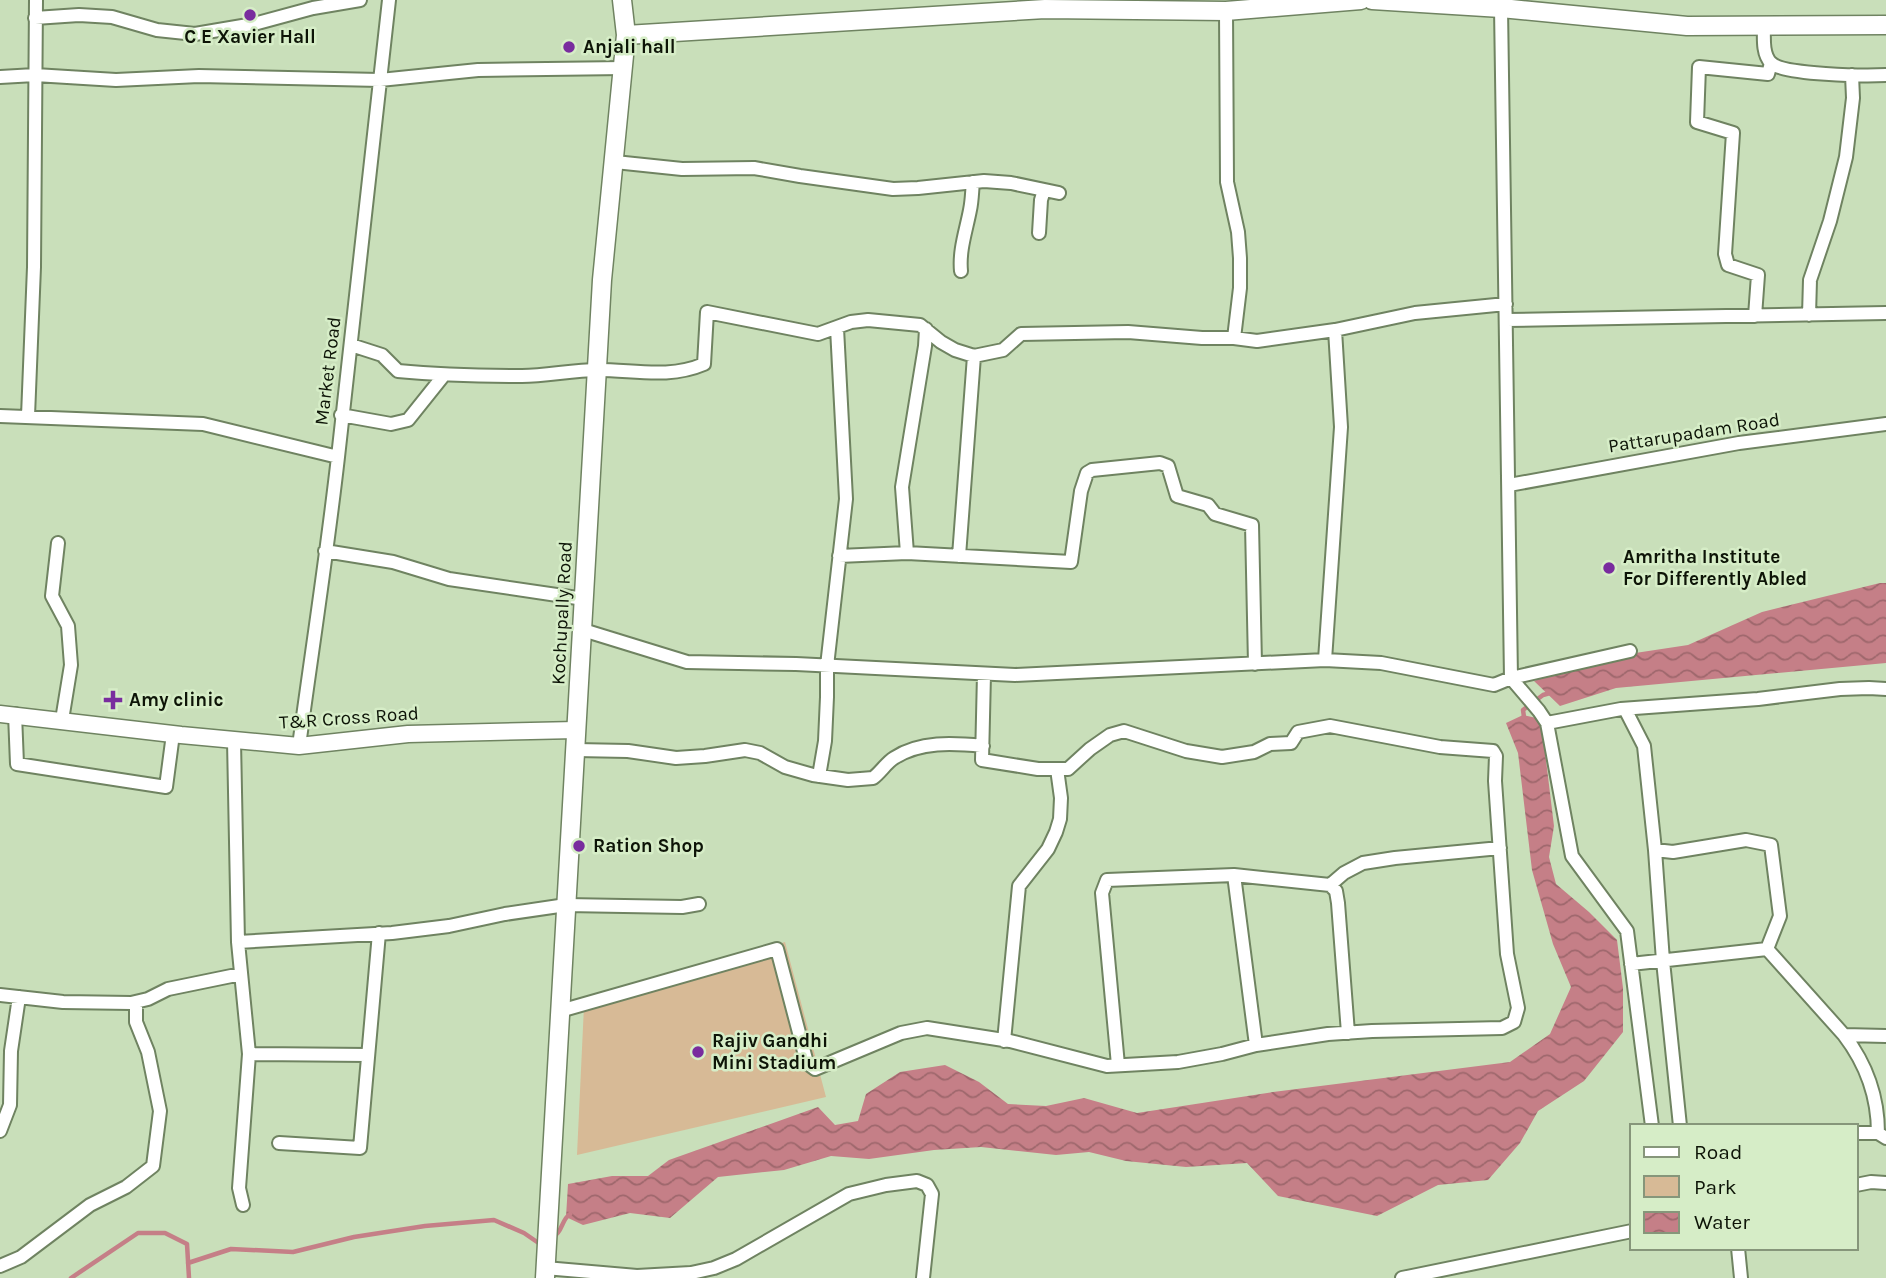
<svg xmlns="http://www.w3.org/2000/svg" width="1886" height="1278" viewBox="0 0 1886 1278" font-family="Karla,sans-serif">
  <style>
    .green { fill: #d7ba96 }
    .water { fill: url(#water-waves) }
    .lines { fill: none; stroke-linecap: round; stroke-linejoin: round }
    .stream { stroke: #c57f87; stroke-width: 4.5 }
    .minor-casing { stroke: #6f8361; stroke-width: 16 }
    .tertiary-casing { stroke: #6f8361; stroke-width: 19 }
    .secondary-casing { stroke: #6f8361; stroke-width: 21 }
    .minor { stroke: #fff; stroke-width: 12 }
    .tertiary { stroke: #fff; stroke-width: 16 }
    .secondary { stroke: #fff; stroke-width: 18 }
    .poi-dot { fill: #792c9e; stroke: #d6edc7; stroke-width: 2.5 }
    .labels { text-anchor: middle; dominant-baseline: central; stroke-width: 5; stroke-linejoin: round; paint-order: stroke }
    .poi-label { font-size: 19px; font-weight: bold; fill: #0d1407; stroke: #d6edc7; text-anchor: start }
    .street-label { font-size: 19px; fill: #0d1407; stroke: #d6edc7 }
  </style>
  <defs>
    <pattern id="water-waves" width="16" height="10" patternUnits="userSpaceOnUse" patternTransform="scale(1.75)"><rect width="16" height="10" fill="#c57f87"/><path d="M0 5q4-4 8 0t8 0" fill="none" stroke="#9e676c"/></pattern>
  </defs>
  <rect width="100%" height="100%" fill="#c9dfba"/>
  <path class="green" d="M 785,942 L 826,1097 L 577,1155 L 584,1006 Z"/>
  <path class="water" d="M 1880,583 L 1886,583 L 1886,663 L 1616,688 L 1560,706 L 1534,681 L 1589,660 L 1688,645 L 1762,612 Z
    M 1523,715 L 1541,719 L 1554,826 L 1549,857 L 1556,884 L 1589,912 L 1617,940 L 1623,988 L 1623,1032 L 1584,1081 L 1538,1111 L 1520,1143 L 1488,1180 L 1438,1185 L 1377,1216 L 1278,1196 L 1247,1163 L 1186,1167 L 1126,1161 L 1089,1152 L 1056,1155 L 981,1147 L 934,1150 L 869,1159 L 831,1156 L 784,1170 L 718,1177 L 670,1218 L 630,1213 L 583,1225 L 566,1217 L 568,1184 L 612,1176 L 648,1176 L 669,1160 L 818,1107 L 835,1125 L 858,1121 L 866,1094 L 900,1072 L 945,1065 L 979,1082 L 1008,1104 L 1046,1106 L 1084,1098 L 1137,1113 L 1273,1092 L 1510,1062 L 1550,1034 L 1571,987 L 1553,944 L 1532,870 L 1518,753 L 1506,723 Z"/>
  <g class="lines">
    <path class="stream" d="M 1524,717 L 1523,710 L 1543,695 L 1550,693
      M 553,1237 C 563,1232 561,1220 570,1214
      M 188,1263 L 231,1249 L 293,1252 L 354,1237 L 425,1226 L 494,1220 L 524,1233 L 540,1244 L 543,1243
      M 71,1278 L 138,1233 L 165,1233 L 187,1244 L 189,1278"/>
    <g class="minor-casing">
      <path id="minor" d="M 1501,8 L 1511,678 L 1539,711 L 1547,723 L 1572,856 L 1627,931 L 1652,1126
        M 1226,11 L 1227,182 L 1238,232 L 1240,258 L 1240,288 L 1234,338
        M 35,18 L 79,15 L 112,17 L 157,30 L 195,34 L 254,24 L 313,8 L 360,0
        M 1764,25 C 1764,37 1762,54 1771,63 C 1784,75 1865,76 1886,75
        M 0,77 L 35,75 L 116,80 L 199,76 L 380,80 L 478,70 L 624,68
        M 615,162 L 682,169 L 754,168 L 800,176 L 893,189 L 918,188 L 984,181 L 1011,183 L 1059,193
        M 1039,233 L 1041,200 L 1044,190
        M 961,271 C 959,250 966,231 970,210 C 972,201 972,191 973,182
        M 1809,315 L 1810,280 L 1830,221 L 1846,157 L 1853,98 L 1852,75
        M 1755,316 L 1758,275 L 1728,265 L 1725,254 L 1733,133 L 1697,122 L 1699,67 L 1768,74 L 1771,63
        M 1506,320 L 1886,313
        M 351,345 L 382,355 L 398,371 C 439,375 480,376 522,376 C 547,376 572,370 598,370 C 634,370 669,379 704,364 L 707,312 L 818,334 L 851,322 L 868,320 L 920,325 L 941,342 L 955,350 L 974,356 L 1003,350 L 1021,334 L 1128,332 L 1202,338 L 1234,338 L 1257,341 L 1335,330 L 1415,313 L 1506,304
        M 341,415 L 391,424 L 408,420 L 444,375
        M 0,416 L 203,424 L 338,457
        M 28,416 L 34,267 L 36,0
        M 1509,485 L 1739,443 L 1886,424
        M 58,543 L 52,596 L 68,626 L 71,665 L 62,720
        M 325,551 L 393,562 L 449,579 L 584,599
        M 907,553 L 1071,562 L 1081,491 L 1087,473 L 1092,470 L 1160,463 L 1168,466 L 1177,496 L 1208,505 L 1215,514 L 1252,525 L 1255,664
        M 839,556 L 907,553 L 902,487 L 925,346 L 926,329
        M 959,556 L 974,356
        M 583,630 L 687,662 L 796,664 L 1015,675 L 1325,660 L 1381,663 L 1494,685 L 1511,678 L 1630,651
        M 1325,660 L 1341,427 L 1335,330
        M 1625,709 L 1644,746 L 1655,850 L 1663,961 L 1680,1126
        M 15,714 L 17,764 L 166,787 L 173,734
        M 1547,723 L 1621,709 L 1758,699 L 1840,689 L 1869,688 L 1886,689
        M 234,741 L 238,942 L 249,1054 L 239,1188 L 243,1205
        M 299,746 C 312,650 327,554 338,457 C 354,305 372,153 389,0
        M 576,750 L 628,751 L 676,758 L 705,756 L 745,750 L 760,753 L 785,767 L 813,775 L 848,780 L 873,778 C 881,772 886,763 894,758 C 920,741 953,743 983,746
        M 819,776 L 825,741 L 827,697 L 827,666 L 846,499 L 837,328
        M 1655,850 L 1673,852 L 1746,840 L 1771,845 L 1780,916 L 1767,949
        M 1234,875 L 1330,885 L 1336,891 L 1338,903 L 1348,1033
        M 1330,885 L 1344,873 L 1363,863 L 1395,858 L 1500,848
        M 238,942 L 392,933 L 449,926 L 505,914 L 566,905 L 682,907 L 699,904
        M 1631,964 L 1767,949 L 1844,1035
        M 0,995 L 63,1002 L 131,1003 L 148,999 L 168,989 L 241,974
        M 560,1011 L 777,949 L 807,1063 L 815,1069 L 901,1033 L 927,1028 L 1010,1041 L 1107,1066 L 1178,1062 L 1222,1054 L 1256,1045 L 1328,1034 L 1372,1031 L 1502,1028 L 1514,1022 L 1518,1008 L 1507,954 L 1495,781 L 1496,756 L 1493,751 L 1440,747 L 1330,726 L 1298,732 L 1291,743 L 1270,744 L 1254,752 L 1222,757 L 1186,751 L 1124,731 L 1110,735 L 1090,749 L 1068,769 L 1038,769 L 982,760 L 984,674
        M 1886,1036 L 1844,1035 C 1867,1065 1878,1096 1878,1133 L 1886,1138
        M 1004,1041 L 1019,886 L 1048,849 L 1056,832 L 1060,819 L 1061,798 L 1057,769
        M 249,1054 L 368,1055
        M 1118,1065 L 1102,893 L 1107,880 L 1234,875 L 1256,1045
        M 0,1131 L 10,1105 L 11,1051 L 19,997
        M 1856,1133 L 1878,1133
        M 279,1143 L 360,1148 L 379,933
        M 1856,1185 L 1871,1182 L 1886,1183
        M 1738,1248 L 1741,1278
        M 0,1266 L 21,1257 L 90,1205 L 126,1187 L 153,1166 L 160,1111 L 148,1052 L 136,1022 L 136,1002
        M 545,1268 L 637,1276 L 691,1273 L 714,1268 L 736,1259 L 849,1194 L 886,1185 L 917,1181 L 927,1185 L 932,1194 L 923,1278
        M 1402,1278 L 1632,1231"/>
    </g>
    <g class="tertiary-casing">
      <path id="tertiary" d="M 0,714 L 181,735 L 299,746 L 408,734 L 576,730"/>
    </g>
    <g class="secondary-casing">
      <path id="secondary" d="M 1372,0 L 1501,8 L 1687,26 L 1886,25
        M 626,35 L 1045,9 L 1226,11 L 1361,0
        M 545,1278 L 602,280 L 626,35 L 622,0"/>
    </g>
    <use href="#minor" class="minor"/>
    <use href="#tertiary" class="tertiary"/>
    <use href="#secondary" class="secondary"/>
  </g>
  <g class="poi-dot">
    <circle cx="250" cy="15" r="7"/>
    <circle cx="569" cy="47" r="7"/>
    <circle cx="1609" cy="568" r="7"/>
    <path d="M109.5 689.5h7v7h7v7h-7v7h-7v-7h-7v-7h7z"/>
    <circle cx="579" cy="846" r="7"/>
    <circle cx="698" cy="1052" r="7"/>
  </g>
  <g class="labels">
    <g class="poi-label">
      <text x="250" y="37" text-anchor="middle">C E Xavier Hall</text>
      <text x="583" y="47">Anjali hall</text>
      <text x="1623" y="557">Amritha Institute<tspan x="1623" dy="22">For Differently Abled</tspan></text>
      <text x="129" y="700">Amy clinic</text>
      <text x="593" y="846">Ration Shop</text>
      <text x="712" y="1041">Rajiv Gandhi<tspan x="712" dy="22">Mini Stadium</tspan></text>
    </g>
    <g class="street-label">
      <text transform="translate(328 371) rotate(-83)">Market Road</text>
      <text transform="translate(1694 433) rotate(-9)">Pattarupadam Road</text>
      <text transform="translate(562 613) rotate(-87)">Kochupally Road</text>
      <text transform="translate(349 718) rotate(-4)">T&amp;R Cross Road</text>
    </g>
  </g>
  <rect x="1630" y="1124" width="228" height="126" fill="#d6edc7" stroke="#86967a" stroke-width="2"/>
  <rect x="1644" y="1147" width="35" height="10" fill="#ffffff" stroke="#86967a" stroke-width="2"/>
  <text x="1694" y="1159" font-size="21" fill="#0d1407">Road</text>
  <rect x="1644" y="1176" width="35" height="21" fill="#d7ba96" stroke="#86967a" stroke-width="2"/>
  <text x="1694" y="1194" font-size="21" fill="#0d1407">Park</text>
  <rect x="1644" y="1212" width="35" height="21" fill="url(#water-waves)" stroke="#86967a" stroke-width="2"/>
  <text x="1694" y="1229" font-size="21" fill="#0d1407">Water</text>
</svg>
